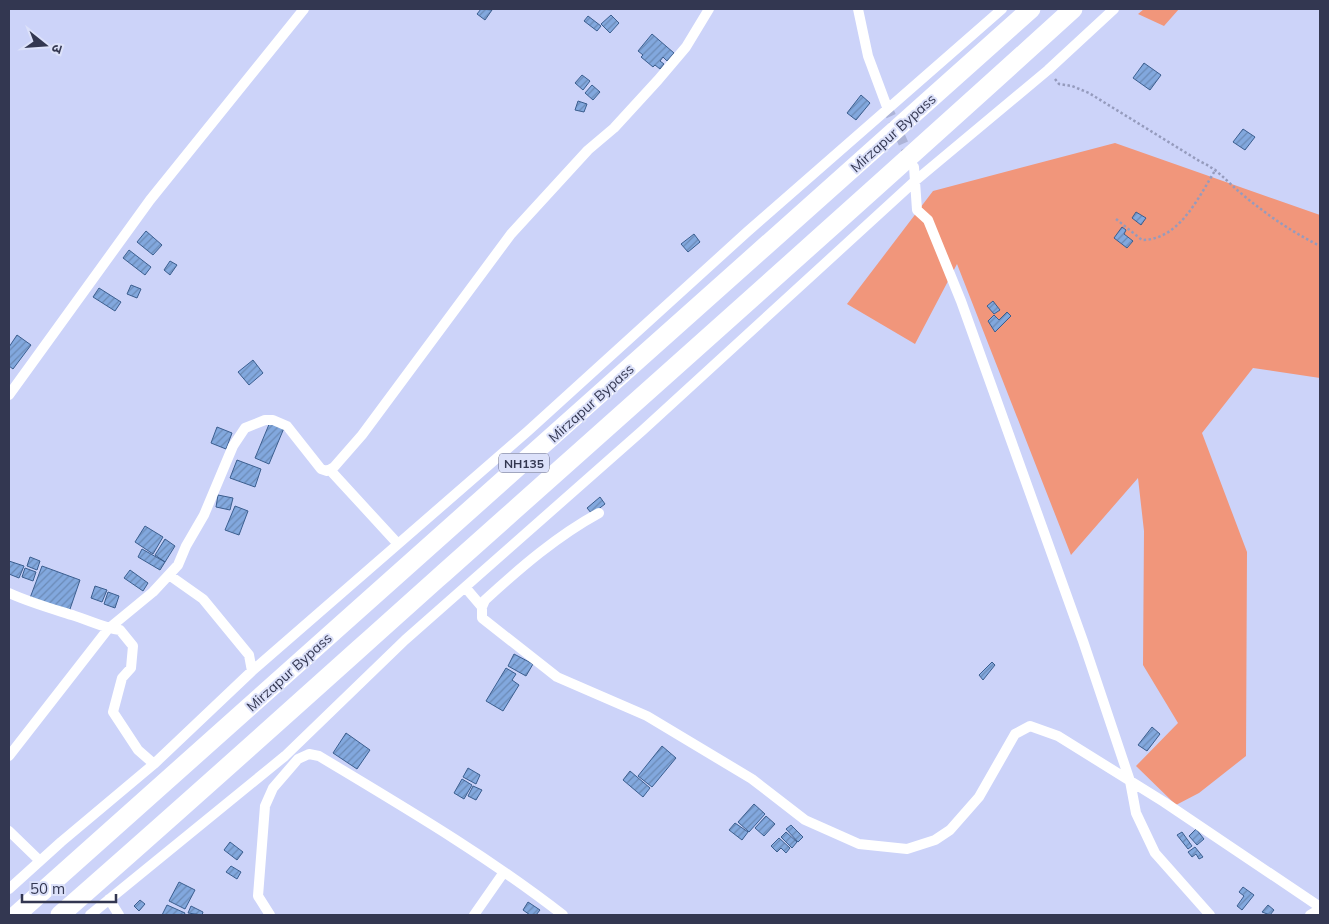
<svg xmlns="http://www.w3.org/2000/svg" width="1329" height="924" viewBox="0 0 1329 924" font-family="Mulish,'Noto Sans Devanagari',sans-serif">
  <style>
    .grass { fill: #f1967b }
    .building { fill: url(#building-hatch); stroke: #3b5e8f }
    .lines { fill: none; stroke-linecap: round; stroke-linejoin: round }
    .street-tunnel { stroke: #adb4d7; stroke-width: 10; stroke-dasharray: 10 5; stroke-linecap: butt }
    .path { stroke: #959bbd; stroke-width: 2.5; stroke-dasharray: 2.5 2.5; stroke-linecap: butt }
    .street { stroke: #fff; stroke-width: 10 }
    .highway { stroke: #fff; stroke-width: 19 }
    .labels { text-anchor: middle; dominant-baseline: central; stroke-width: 4; stroke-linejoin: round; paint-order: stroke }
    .shield { fill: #dce1fa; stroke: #666a84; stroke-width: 1 }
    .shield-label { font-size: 12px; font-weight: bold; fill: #333751 }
    .street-label { font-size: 14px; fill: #333751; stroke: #dce1fa }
  </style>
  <defs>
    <pattern id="building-hatch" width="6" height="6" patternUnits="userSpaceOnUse" patternTransform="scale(1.25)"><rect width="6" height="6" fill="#82a8de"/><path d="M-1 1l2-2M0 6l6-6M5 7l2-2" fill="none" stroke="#6b8ab6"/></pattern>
  </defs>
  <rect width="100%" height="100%" fill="#ccd3f9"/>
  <path class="grass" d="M 1144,9 L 1179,9 L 1164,26 L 1138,14 Z
    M 1115,143 L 1320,215 L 1320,378 L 1253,368 L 1202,433 L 1247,552 L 1246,756 L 1199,793 L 1176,805 L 1136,766 L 1178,723 L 1143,665 L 1144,531 L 1138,478 L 1071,555 L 957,264 L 915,344 L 847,304 L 933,191 Z"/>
  <path class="building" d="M 481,9 L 492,10 L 485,20 L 477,14 Z
    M 611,15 L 619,23 L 610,33 L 601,24 Z
    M 588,16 L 601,26 L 597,31 L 584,21 Z
    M 652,34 L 674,53 L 667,61 L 663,57 L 660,61 L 664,64 L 660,69 L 655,65 L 653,67 L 641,57 L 643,55 L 638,51 Z
    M 1144,63 L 1161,75 L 1150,90 L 1133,78 Z
    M 582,75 L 590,81 L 583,90 L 575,83 Z
    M 592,85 L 600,92 L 593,100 L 585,93 Z
    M 861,95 L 870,103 L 856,120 L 847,113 Z
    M 578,101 L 587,104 L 584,112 L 575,110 Z
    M 1243,129 L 1255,137 L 1245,150 L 1233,142 Z
    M 1136,212 L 1146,218 L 1141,225 L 1132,218 Z
    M 1122,227 L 1126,230 L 1124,234 L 1133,241 L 1127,248 L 1114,238 Z
    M 146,231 L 162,245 L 153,255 L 137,242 Z
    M 694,234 L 700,242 L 688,252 L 681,244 Z
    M 129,250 L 151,267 L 145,275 L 123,258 Z
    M 170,261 L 177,265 L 170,275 L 164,270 Z
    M 131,285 L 141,289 L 137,298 L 127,294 Z
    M 99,288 L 121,302 L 115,311 L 93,297 Z
    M 993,301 L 1000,310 L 994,314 L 987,306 Z
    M 1007,312 L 1011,316 L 995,332 L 988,321 L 994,315 L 999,320 Z
    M 17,335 L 31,345 L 13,369 L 9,366 L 9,347 Z
    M 253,360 L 263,373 L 249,385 L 238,372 Z
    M 270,422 L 284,428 L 269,464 L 255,458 Z
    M 217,427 L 232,433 L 226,449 L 211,443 Z
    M 237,460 L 261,469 L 255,487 L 230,478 Z
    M 218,495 L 233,498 L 230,510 L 216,507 Z
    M 600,497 L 605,504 L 592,514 L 587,508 Z
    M 235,506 L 248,511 L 239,535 L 225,530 Z
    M 145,526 L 163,537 L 153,554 L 135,542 Z
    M 165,539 L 175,546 L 165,562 L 155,555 Z
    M 142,549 L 165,562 L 160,570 L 138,557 Z
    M 30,557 L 40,561 L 37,570 L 27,566 Z
    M 9,561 L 24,566 L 19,578 L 9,574 Z
    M 42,566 L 80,580 L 69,612 L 30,598 Z
    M 25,568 L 36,572 L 33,581 L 22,577 Z
    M 130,570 L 148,583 L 143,591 L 124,578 Z
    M 95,586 L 107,590 L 102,602 L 91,598 Z
    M 108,592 L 119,596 L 115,608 L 104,604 Z
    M 514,654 L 533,664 L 526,676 L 508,666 Z
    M 992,662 L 995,665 L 983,680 L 979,675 Z
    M 506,668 L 516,674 L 512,680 L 519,685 L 503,711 L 486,701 Z
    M 1152,727 L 1160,734 L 1147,751 L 1138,745 Z
    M 346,733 L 370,750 L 357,769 L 333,753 Z
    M 662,746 L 676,758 L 652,787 L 638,776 Z
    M 468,768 L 480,775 L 476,784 L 463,777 Z
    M 630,771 L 650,788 L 643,797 L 623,780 Z
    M 462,779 L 472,785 L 464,799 L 454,793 Z
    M 473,786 L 482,790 L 476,800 L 468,796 Z
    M 754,804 L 765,814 L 749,832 L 738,822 Z
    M 766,816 L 775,824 L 764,836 L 755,828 Z
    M 735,823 L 748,832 L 742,840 L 729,830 Z
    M 791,825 L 803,837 L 798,842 L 786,829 Z
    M 1196,829 L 1204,839 L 1197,845 L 1189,836 Z
    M 786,832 L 797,842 L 792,848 L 781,837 Z
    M 1182,832 L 1192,846 L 1188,849 L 1177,835 Z
    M 779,838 L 790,848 L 786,853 L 781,848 L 777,852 L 771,846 Z
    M 230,842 L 243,852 L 237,860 L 224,850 Z
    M 1195,847 L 1203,857 L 1199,859 L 1196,854 L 1192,857 L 1188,852 Z
    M 231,866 L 241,872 L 237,879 L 226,872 Z
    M 179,882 L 195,890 L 185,909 L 169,901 Z
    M 1243,887 L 1254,895 L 1242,910 L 1237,906 L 1244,896 L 1239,892 Z
    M 140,900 L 145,904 L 139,911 L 134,906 Z
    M 528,902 L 540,910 L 536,915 L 530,915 L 523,910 Z
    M 167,905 L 185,913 L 184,915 L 162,915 Z
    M 1268,905 L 1274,910 L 1270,915 L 1262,912 Z
    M 191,906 L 203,912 L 202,915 L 188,913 Z"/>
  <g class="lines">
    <path class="street-tunnel" d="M 887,107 L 910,158"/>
    <path class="path" d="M 1055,79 L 1059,84 L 1072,86 L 1089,93 L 1201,162 C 1219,170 1227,182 1243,195 C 1267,215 1292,232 1320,246
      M 1116,219 L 1142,240 C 1180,240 1199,196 1216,169"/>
    <path class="street" d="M 858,9 L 868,56 L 887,107
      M 914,167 L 917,210 L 928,220 L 961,301 L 1083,641 L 1130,781 L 1136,813 L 1155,853 L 1210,915
      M 9,395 L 150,200 L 304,9
      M 330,470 L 398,544
      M 599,513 C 557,536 521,567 485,600 L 482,607 L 482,618 L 557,677 L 647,716 L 752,779 L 805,820 L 859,844 L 907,849 L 935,840 L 950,830 L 979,797 L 1015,734 L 1030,726 L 1058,736 L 1164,802 L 1320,907
      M 169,575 L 203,599 L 249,655 L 252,671
      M 465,587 L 482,607
      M 9,593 C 31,603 53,609 75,616 C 91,621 104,628 120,630 L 133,646 L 131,668 L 122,678 L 113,712 L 138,750 L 154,764
      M 9,756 L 108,629 L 153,592 L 178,565 L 186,546 L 204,515 L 233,446 L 245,428 L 265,420 L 273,420 L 287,426 L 321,469 L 327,471 L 334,467 L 362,435 L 511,234 L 588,150 L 614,128 L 658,80 L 686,47 L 709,9
      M 9,831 L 40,861
      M 9,889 L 61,842 L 154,764 L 252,671 L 528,431 L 747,232 L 1002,9
      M 109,899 L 119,915
      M 90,915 L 285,756 L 405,640 L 643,430 L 915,181 L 1048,70 L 1114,9
      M 270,915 L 258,896 L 265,806 L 273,788 L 298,759 L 309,754 L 319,756 C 402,806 486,855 563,915
      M 474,915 L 504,872
      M 1310,915 L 1320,909"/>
    <path class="highway" d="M 16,915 L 1031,9
      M 60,915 C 187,804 312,691 437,579 C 650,389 863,200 1073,9"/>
  </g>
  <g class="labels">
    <rect class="shield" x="499" y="453.5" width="50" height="19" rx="4"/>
    <g class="shield-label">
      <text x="524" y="463">NH135</text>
    </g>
    <g class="street-label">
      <text transform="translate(893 133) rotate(-42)">Mirzapur Bypass</text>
      <text transform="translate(591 403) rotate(-42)">Mirzapur Bypass</text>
      <text transform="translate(289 672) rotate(-42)">Mirzapur Bypass</text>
    </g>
  </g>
  <rect width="1329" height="924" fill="none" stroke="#333751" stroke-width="20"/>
  <g transform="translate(45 45) rotate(107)" stroke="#dce1fa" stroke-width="4" paint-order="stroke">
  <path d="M0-4L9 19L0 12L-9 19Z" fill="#333751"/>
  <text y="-8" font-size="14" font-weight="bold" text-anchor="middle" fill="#333751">उ</text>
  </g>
  <path d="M22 894v8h94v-8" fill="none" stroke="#333751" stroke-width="2.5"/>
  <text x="30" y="894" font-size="15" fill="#333751" stroke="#dce1fa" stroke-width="4" paint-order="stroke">50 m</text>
</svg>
